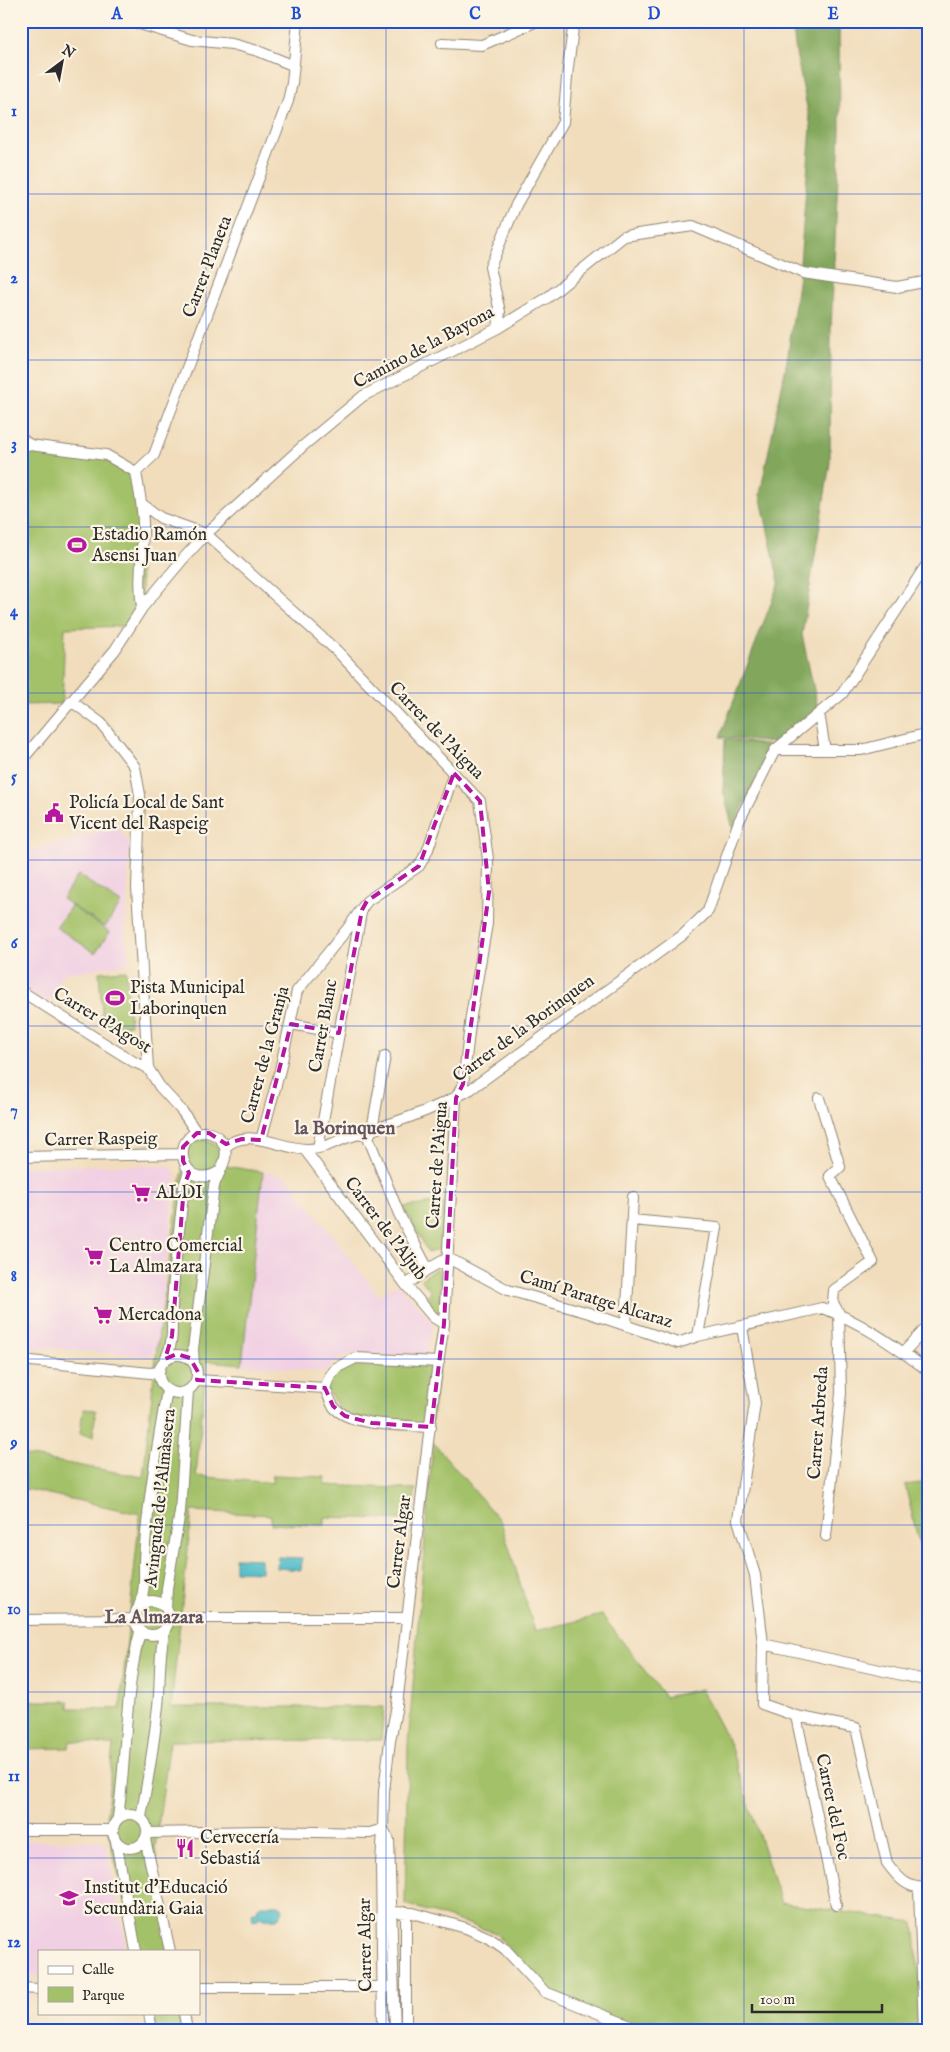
<svg xmlns="http://www.w3.org/2000/svg" width="950" height="2052" viewBox="0 0 950 2052" font-family="'IM FELL English',serif">
  <style>
    .built { fill: #f1d0e3 }
    .green { fill: #a3c168; stroke: #67764a }
    .forest { fill: #82a75c; stroke: #566944 }
    .water { fill: #4ebbc9; stroke: #3c737a }
    .lines { fill: none; stroke-linecap: round; stroke-linejoin: round }
    .minor-casing { stroke: #8e8474; stroke-width: 12 }
    .minor { stroke: #fff; stroke-width: 10 }
    .marked { fill: none; stroke: #b5179e; stroke-width: 4; stroke-dasharray: 10 6; stroke-linejoin: round }
    .grid { fill: none; stroke: #1d4ed8; stroke-width: 1; stroke-opacity: 0.55 }
    .labels { text-anchor: middle; dominant-baseline: central; stroke-width: 4.5; stroke-linejoin: round; paint-order: stroke }
    .street-label { font-size: 18px; fill: #2b2b2b; stroke: #fcf5e5 }
    .poi-label { font-size: 18px; fill: #2b2b2b; stroke: #fcf5e5; text-anchor: start }
    .neighbourhood-label { font-size: 19px; font-weight: bold; fill: #625361; stroke: #fcf5e5 }
    .neatline { fill: none; stroke: #1d4ed8; stroke-width: 2 }
    .grid-label { font-size: 16px; text-anchor: middle; font-weight: bold; fill: #1d4ed8 }
  </style>
  <rect width="100%" height="100%" fill="#fcf5e5"/>
  <filter id="ink" filterUnits="userSpaceOnUse"><feTurbulence type="fractalNoise" baseFrequency=".02" numOctaves="2"/><feDisplacementMap in="SourceGraphic" scale="10" xChannelSelector="R" yChannelSelector="G"/><feConvolveMatrix kernelMatrix="1 2 1 2 8 2 1 2 1" color-interpolation-filters="sRGB"/></filter>
  <filter id="wash" filterUnits="userSpaceOnUse"><feTurbulence type="fractalNoise" baseFrequency=".0096" numOctaves="4" result="noise"/><feDisplacementMap in="SourceGraphic" scale="20" xChannelSelector="R" yChannelSelector="G"/><feGaussianBlur stdDeviation="1.12" result="paint"/><feColorMatrix in="noise" values="0 0 0 0 0 0 0 0 0 0 0 0 0 0 0 0 0 1.4 0 .05"/><feComposite in="paint" operator="in"/></filter>
  <g filter="url(#wash)">
    <rect width="100%" height="100%" fill="#f1ddbc"/>
    <path class="built" d="M 117,827 L 130,843 L 125,934 L 130,963 L 62,974 L 49,1004 L 21,986 L 21,878 L 33,850 Z
      M 119,1165 L 169,1166 L 176,1173 L 157,1350 L 149,1356 L 21,1346 L 21,1167 Z
      M 263,1172 L 286,1176 L 379,1296 L 397,1283 L 433,1322 L 427,1353 L 421,1358 L 361,1353 L 350,1354 L 335,1361 L 326,1372 L 242,1364 Z
      M 21,1841 L 101,1841 L 106,1846 L 127,1951 L 39,1951 L 39,1977 L 21,1976 Z"/>
    <path class="green" d="M 21,438 L 30,445 L 106,455 L 136,472 L 142,608 L 131,626 L 65,628 L 62,704 L 21,705 Z
      M 78,875 L 121,903 L 105,927 L 62,899 Z
      M 71,906 L 110,932 L 95,953 L 56,927 Z
      M 126,970 L 130,1025 L 103,1027 L 99,972 Z
      M 204,1139 L 217,1146 L 221,1157 L 219,1165 L 263,1172 L 242,1364 L 207,1361 L 196,1476 L 272,1483 L 273,1475 L 326,1477 L 325,1485 L 416,1489 L 410,1520 L 325,1517 L 325,1525 L 271,1524 L 271,1515 L 192,1511 L 171,1707 L 384,1707 L 381,1740 L 170,1741 L 155,1848 L 168,1951 L 139,1951 L 111,1846 L 107,1812 L 113,1745 L 70,1741 L 69,1748 L 21,1749 L 21,1701 L 69,1701 L 69,1708 L 120,1709 L 140,1514 L 21,1488 L 21,1455 L 143,1477 L 158,1339 L 185,1153 L 191,1143 Z
      M 444,1202 L 442,1248 L 428,1253 L 404,1207 Z
      M 435,1269 L 440,1271 L 440,1311 L 436,1313 L 423,1299 L 431,1292 L 421,1279 Z
      M 356,1358 L 439,1362 L 431,1427 L 345,1416 L 325,1388 L 330,1376 Z
      M 83,1409 L 96,1410 L 93,1436 L 80,1434 Z
      M 433,1442 L 501,1522 L 535,1631 L 602,1615 L 665,1697 L 701,1689 L 730,1745 L 781,1903 L 914,1922 L 924,2030 L 639,2031 L 545,1992 L 496,1933 L 405,1904 L 408,1745 Z
      M 929,1482 L 929,1585 L 905,1485 Z
      M 929,1610 L 929,1681 L 919,1678 Z
      M 153,2013 L 179,2013 L 183,2031 L 157,2031 Z"/>
    <path class="forest" d="M 792,21 L 839,21 L 840,131 L 831,329 L 830,463 L 802,635 L 819,713 L 773,743 L 720,737 L 779,582 L 760,494 L 787,361 L 799,276 L 811,127 L 796,53 Z
      M 725,739 L 771,746 L 733,829 L 723,790 Z"/>
    <path class="water" d="M 278,1557 L 302,1558 L 301,1570 L 277,1568 Z
      M 235,1558 L 261,1559 L 261,1572 L 235,1571 Z
      M 261,1905 L 278,1905 L 282,1907 L 283,1911 L 277,1919 L 264,1919 L 260,1917 L 258,1919 L 253,1920 L 252,1914 L 253,1912 L 258,1912 L 257,1908 Z"/>
  </g>
  <g filter="url(#ink)">
    <g class="lines">
      <g class="minor-casing">
        <path id="minor" d="M 130,21 L 192,40 L 232,44 L 258,51 L 292,65
          M 442,43 L 482,45 L 537,21
          M 498,328 L 500,312 L 490,267 L 516,205 L 563,122 L 568,67 L 574,21
          M 21,438 L 30,445 L 106,455 L 136,472 C 139,492 144,511 143,531 C 142,557 138,582 142,608
          M 136,472 L 154,455 L 288,101 L 292,83 L 298,21
          M 142,504 L 161,518 L 206,534 L 337,651 L 480,801 L 488,859 L 487,924 L 471,1016 L 463,1084 L 456,1098 L 444,1324 L 434,1391 L 397,1705 L 390,1741 L 384,1791 L 383,1829 L 389,1840 L 395,2031
          M 71,701 L 101,723 L 135,767 L 140,795 L 137,888 L 148,1068
          M 819,713 L 825,750
          M 775,750 L 842,694 L 929,561
          M 21,761 L 115,650 L 142,608 L 183,559 L 206,534 L 303,446 L 363,396 L 498,328 L 547,298 L 624,236 L 693,226 L 803,273 L 897,287 L 929,281
          M 21,991 L 134,1062 L 148,1068 L 160,1087 L 182,1111 L 197,1133
          M 291,1024 L 339,1033
          M 385,1056 L 372,1130 L 368,1137 L 399,1214 L 428,1269
          M 819,1098 L 840,1167 L 830,1176 L 873,1262 L 834,1290 L 833,1303 L 839,1313 L 841,1393 L 826,1536
          M 261,1140 L 280,1070 L 297,991 L 348,928 L 367,901 L 419,866 L 427,852 L 454,773
          M 225,1147 C 248,1126 280,1149 306,1149 C 319,1150 334,1143 346,1138 C 388,1125 433,1111 471,1089 L 683,935 L 708,911 L 739,821 L 775,750 L 861,750 L 929,733
          M 318,1148 L 361,913
          M 305,1150 L 406,1285 L 433,1317 L 444,1324
          M 21,1157 L 182,1154
          M 632,1220 L 717,1228 L 698,1336
          M 448,1258 L 508,1290 L 589,1313 L 678,1343 L 698,1336 L 822,1308 C 859,1320 897,1348 929,1371
          M 406,1285 L 428,1269 L 448,1258
          M 626,1325 L 633,1197
          M 742,1327 L 755,1403 L 738,1520 L 755,1575 L 763,1644 L 762,1704 L 796,1716 L 856,1728 L 887,1863 C 899,1879 908,1890 929,1887
          M 904,1352 L 929,1325
          M159 1374a19 19 0 1 1 38 0a19 19 0 1 1-38 0Z
          M 165,1359 C 175,1342 171,1325 172,1306 C 174,1266 180,1226 184,1186 L 189,1171
          M 21,1360 L 150,1373 L 158,1372
          M 194,1363 L 193,1349 L 214,1186 C 218,1171 234,1155 220,1139 C 216,1135 209,1132 203,1132 C 168,1134 182,1193 218,1172
          M 197,1380 L 325,1388
          M 431,1427 C 406,1425 349,1427 333,1406 C 330,1401 328,1394 325,1388 L 330,1376 L 336,1368 L 356,1358 L 439,1362
          M135 1618a17 17 0 1 1 34 0a17 17 0 1 1-34 0Z
          M 139,1606 C 145,1592 144,1580 144,1565 C 144,1549 146,1532 148,1515 C 152,1473 160,1432 167,1390
          M 166,1609 L 167,1588 L 180,1512 L 188,1391
          M 169,1618 L 406,1618
          M 21,1620 L 134,1619
          M 763,1644 L 929,1681
          M 796,1716 L 836,1905
          M113 1831a17 17 0 1 1 34 0a17 17 0 1 1-34 0Z
          M 118,1817 C 127,1755 124,1693 140,1632
          M 141,1817 C 148,1780 154,1744 158,1706 C 161,1681 158,1654 165,1630
          M 21,1830 L 112,1830
          M 147,1833 L 263,1831 L 370,1833 L 383,1829 L 381,1864 L 383,2031
          M 145,1839 L 170,1951
          M 116,1841 L 136,1951
          M 919,1889 L 924,2031
          M 392,1912 L 413,1913 L 466,1928 L 489,1938 L 505,1949 L 545,1992 L 643,2031
          M 199,1987 L 388,1987
          M 21,1988 L 39,1989
          M 149,2013 L 152,2031
          M 184,2013 L 187,2031
          M 406,2031 L 406,1912"/>
      </g>
      <use href="#minor" class="minor"/>
    </g>
  </g>
  <path class="marked" d="M 454,773 L 480,801 L 489,892 L 463,1084 L 456,1098 L 444,1324 L 431,1427 L 372,1423 L 345,1416 L 333,1406 L 325,1388 L 197,1380 L 198,1372 L 190,1358 L 177,1354 L 165,1359 L 172,1336 L 184,1186 L 189,1173 L 183,1161 L 183,1147 L 197,1133 L 209,1133 L 226,1144 L 242,1139 L 261,1140 L 291,1024 L 339,1033 L 362,910 L 367,901 L 419,866 Z"/>
  <path class="grid" d="M 206,21 L 206,2031M 386,21 L 386,2031M 564,21 L 564,2031M 744,21 L 744,2031M 21,194 L 929,194M 21,360 L 929,360M 21,527 L 929,527M 21,693 L 929,693M 21,860 L 929,860M 21,1026 L 929,1026M 21,1192 L 929,1192M 21,1359 L 929,1359M 21,1525 L 929,1525M 21,1692 L 929,1692M 21,1858 L 929,1858"/>
  <defs>
    <g id="stadium-bare" transform="scale(1.5)"><path d="M0-5a6.5 5 0 1 0 0 10a6.5 5 0 1 0 0-10ZM-3.5-1.8h7v3.6h-7Z" fill="#b5179e" stroke="#fcf5e5" stroke-width="2.5" paint-order="stroke"/></g>
    <g id="civic-bare" transform="scale(1.5)"><path d="M-.6-6.5H3V-4.5H.6V-3L4-1V1h2V6H-6V1h2V-1L-.6-3ZM-1.2 2.5V6h2.4V2.5Z" fill="#b5179e" stroke="#fcf5e5" stroke-width="2.5" paint-order="stroke"/></g>
    <g id="supermarket-bare" transform="scale(1.5)"><path d="M-6-5.5h2.5l.6 2H6L4.5 2H-2.5L-4.4-4H-6ZM-1.5 3.2a1.3 1.3 0 1 0 .1 0ZM3 3.2a1.3 1.3 0 1 0 .1 0Z" fill="#b5179e" stroke="#fcf5e5" stroke-width="2.5" paint-order="stroke"/></g>
    <g id="restaurant-bare" transform="scale(1.5)"><path d="M-5-6h1v4h1v-4h1v4h1v-4h1v5L-1.5 .5V6h-2V.5L-5-1ZM5-6V6H3V1.5H1.5Q1.5-4 5-6Z" fill="#b5179e" stroke="#fcf5e5" stroke-width="2.5" paint-order="stroke"/></g>
    <g id="school-bare" transform="scale(1.5)"><path d="M0-5L7-2L0 1L-7-2ZM-4 1L0 2.5L4 1V4Q0 6-4 4Z" fill="#b5179e" stroke="#fcf5e5" stroke-width="2.5" paint-order="stroke"/></g>
  </defs>
  <g fill-rule="evenodd">
    <use href="#stadium-bare" x="77" y="545"/>
    <use href="#civic-bare" x="54" y="813"/>
    <use href="#stadium-bare" x="115" y="998"/>
    <use href="#supermarket-bare" x="141" y="1193"/>
    <use href="#supermarket-bare" x="94" y="1256"/>
    <use href="#supermarket-bare" x="103" y="1315"/>
    <use href="#restaurant-bare" x="185" y="1848"/>
    <use href="#school-bare" x="69" y="1898"/>
  </g>
  <g class="labels">
    <g class="street-label">
      <text transform="translate(208 267) rotate(-69)">Carrer Planeta</text>
      <text transform="translate(424 348) rotate(-28)">Camino de la Bayona</text>
      <text transform="translate(436 731) rotate(46)">Carrer de l'Aigua</text>
      <text transform="translate(102 1021) rotate(31)">Carrer d'Agost</text>
      <text transform="translate(324 1026) rotate(-80)">Carrer Blanc</text>
      <text transform="translate(524 1029) rotate(-36)">Carrer de la Borinquen</text>
      <text transform="translate(266 1055) rotate(-75)">Carrer de la Granja</text>
      <text transform="translate(101 1140) rotate(-1)">Carrer Raspeig</text>
      <text transform="translate(438 1165) rotate(-86)">Carrer de l'Aigua</text>
      <text transform="translate(385 1229) rotate(53)">Carrer de l'Aljub</text>
      <text transform="translate(596 1300) rotate(17)">Camí Paratge Alcaraz</text>
      <text transform="translate(819 1423) rotate(-86)">Carrer Arbreda</text>
      <text transform="translate(161 1498) rotate(-84)">Avinguda de l'Almàssera</text>
      <text transform="translate(400 1542) rotate(-83)">Carrer Algar</text>
      <text transform="translate(832 1807) rotate(78)">Carrer del Foc</text>
      <text transform="translate(366 1945) rotate(-91)">Carrer Algar</text>
    </g>
    <g class="poi-label">
      <text x="92" y="535">Estadio Ramón<tspan x="92" dy="21">Asensi Juan</tspan></text>
      <text x="69" y="803">Policía Local de Sant<tspan x="69" dy="21">Vicent del Raspeig</tspan></text>
      <text x="130" y="988">Pista Municipal<tspan x="130" dy="21">Laborinquen</tspan></text>
      <text x="156" y="1193">ALDI</text>
      <text x="109" y="1246">Centro Comercial<tspan x="109" dy="21">La Almazara</tspan></text>
      <text x="118" y="1315">Mercadona</text>
      <text x="200" y="1838">Cervecería<tspan x="200" dy="21">Sebastiá</tspan></text>
      <text x="84" y="1888">Institut d'Educació<tspan x="84" dy="21">Secundària Gaia</tspan></text>
    </g>
    <g class="neighbourhood-label">
      <text x="345" y="1129">la Borinquen</text>
      <text x="154" y="1618">La Almazara</text>
    </g>
  </g>
  <rect width="950" height="2052" fill="none" stroke="#fcf5e5" stroke-width="55"/>
  <rect x="38" y="1950" width="162" height="65" fill="#fcf5e5" stroke="#a8a49b"/>
  <rect x="48" y="1966" width="25" height="8" fill="#ffffff" stroke="#a8a49b"/>
  <text x="82" y="1974" font-size="15" fill="#2b2b2b">Calle</text>
  <rect x="48" y="1987" width="25" height="15" fill="#a3c168" stroke="#a8a49b"/>
  <text x="82" y="2000" font-size="15" fill="#2b2b2b">Parque</text>
  <g transform="translate(62 62) rotate(32)" stroke="#fcf5e5" stroke-width="4" paint-order="stroke">
  <path d="M0-4L9 19L0 12L-9 19Z" fill="#2b2b2b"/>
  <text y="-8" font-size="14" font-weight="bold" text-anchor="middle" fill="#2b2b2b">N</text>
  </g>
  <path d="M752 2004v8h130v-8" fill="none" stroke="#2b2b2b" stroke-width="2.5"/>
  <text x="760" y="2004" font-size="15" fill="#2b2b2b" stroke="#fcf5e5" stroke-width="4" paint-order="stroke">100 m</text>
  <rect x="28" y="28" width="894" height="1996" class="neatline"/>
  <g class="grid-label">
    <text x="117" y="19">A</text>
    <text x="296" y="19">B</text>
    <text x="475" y="19">C</text>
    <text x="654" y="19">D</text>
    <text x="833" y="19">E</text>
    <text x="14" y="116">1</text>
    <text x="14" y="283">2</text>
    <text x="14" y="449">3</text>
    <text x="14" y="616">4</text>
    <text x="14" y="782">5</text>
    <text x="14" y="948">6</text>
    <text x="14" y="1115">7</text>
    <text x="14" y="1281">8</text>
    <text x="14" y="1448">9</text>
    <text x="14" y="1614">10</text>
    <text x="14" y="1781">11</text>
    <text x="14" y="1947">12</text>
  </g>
</svg>
